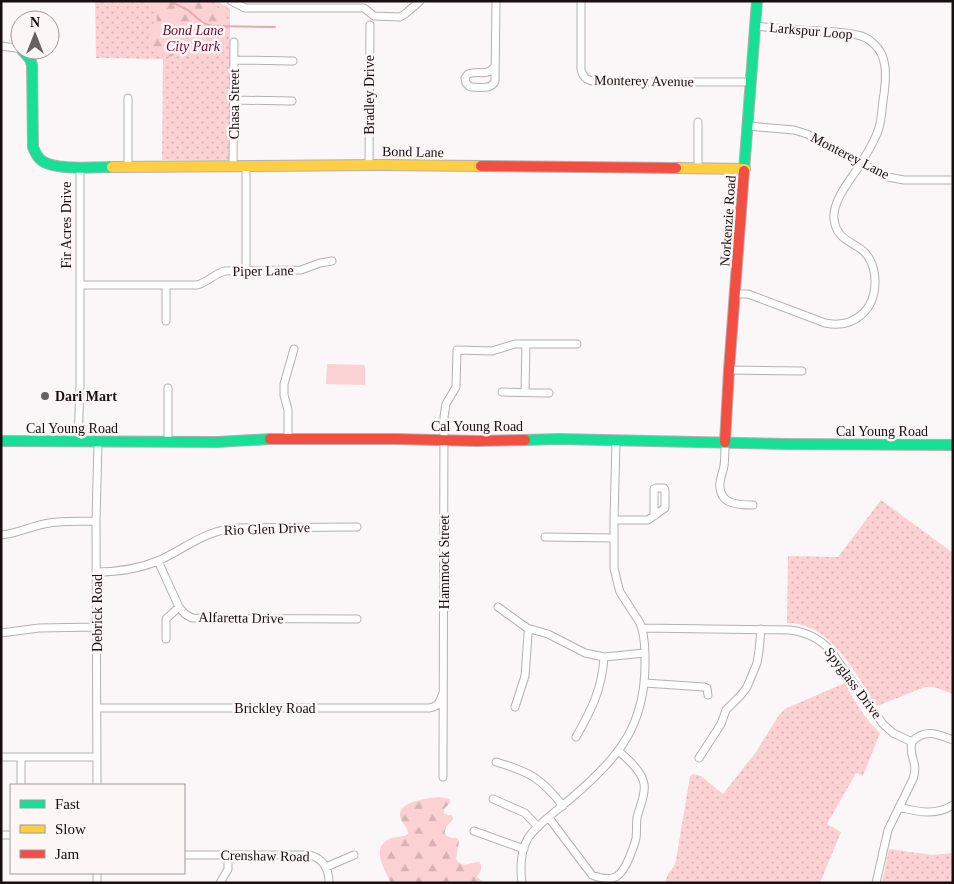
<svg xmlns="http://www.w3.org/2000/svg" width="954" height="884" viewBox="0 0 954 884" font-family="'Times New Roman',serif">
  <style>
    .green { fill: url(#green-dots) }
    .forest { fill: url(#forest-firs) }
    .pitch { fill: #fcd1d4 }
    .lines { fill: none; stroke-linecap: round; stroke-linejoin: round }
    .stream { stroke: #e8a9af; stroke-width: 2 }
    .street-casing { stroke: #b6b0b0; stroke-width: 9 }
    .fast-casing { stroke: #b6b0b0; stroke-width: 12 }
    .slow-casing { stroke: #b6b0b0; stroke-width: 12 }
    .jam-casing { stroke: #b6b0b0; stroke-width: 12 }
    .street { stroke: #fefefe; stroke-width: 7 }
    .fast { stroke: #16e098; stroke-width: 10 }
    .slow { stroke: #ffcf43; stroke-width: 10 }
    .jam { stroke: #f24e42; stroke-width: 10 }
    .poi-dot { fill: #676061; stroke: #fcf6f7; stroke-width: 2 }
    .labels { text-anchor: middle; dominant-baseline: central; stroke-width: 5; stroke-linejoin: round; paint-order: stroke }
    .park-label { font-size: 14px; font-style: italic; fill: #730625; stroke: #fcf6f7 }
    .street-label { font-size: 14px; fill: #170e0f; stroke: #fcf6f7 }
    .poi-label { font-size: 14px; font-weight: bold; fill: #170e0f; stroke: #fcf6f7; text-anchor: start }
  </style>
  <defs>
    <pattern id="green-dots" width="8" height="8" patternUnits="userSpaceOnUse" patternTransform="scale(1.25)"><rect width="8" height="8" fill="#fcd1d4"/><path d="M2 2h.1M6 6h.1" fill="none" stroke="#d7b2b5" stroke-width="1.8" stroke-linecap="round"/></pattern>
    <pattern id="forest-firs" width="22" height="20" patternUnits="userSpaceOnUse" patternTransform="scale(1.25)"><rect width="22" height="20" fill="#fcd1d4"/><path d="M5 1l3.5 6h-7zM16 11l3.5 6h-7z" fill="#d7b2b5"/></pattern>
  </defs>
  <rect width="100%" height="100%" fill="#fbf7f8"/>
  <path class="green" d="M 95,1 L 217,1 L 230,9 L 230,160 L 162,160 L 163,59 L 96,58 Z
    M 881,500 L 953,553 L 953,694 L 934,687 L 925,687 L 877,706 C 855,674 832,623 787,623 L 788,556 L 838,557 Z
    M 845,683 C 854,701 865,719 880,733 L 863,776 L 856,773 L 827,824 L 841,832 L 820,883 L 665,883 L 668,874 L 674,866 L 676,860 L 690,776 L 694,774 L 701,776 L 723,794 L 756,752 L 779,715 L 785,709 L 789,707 Z
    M 889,849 L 932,855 L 953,853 L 953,883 L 882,883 Z"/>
  <path class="forest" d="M 149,1 L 206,1 L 225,12 L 227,19 L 223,31 L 220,33 L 203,33 L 198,41 L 194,41 L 190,39 L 188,29 L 185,24 L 180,26 L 179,28 C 179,36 181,45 177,52 C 172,61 154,56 150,48 C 142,30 170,24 149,1 Z
    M 438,797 L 450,799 L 450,803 L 444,809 L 444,813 L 448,815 L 452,815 C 452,816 453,818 453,819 C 451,823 449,823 447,826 C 441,835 449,839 457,838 L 459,842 L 456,859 C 464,870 470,861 479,862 C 483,867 481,872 477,876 L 477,877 L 485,883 L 391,883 C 385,870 370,849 389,839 C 395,836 402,838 408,834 C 408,827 403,825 401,819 C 393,802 428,798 438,797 Z"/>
  <path class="pitch" d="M 327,364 L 365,365 L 365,385 L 326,384 Z"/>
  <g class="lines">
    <path class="stream" d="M 169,1 L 188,10 L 203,23 L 212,26 L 275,27"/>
    <g class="street-casing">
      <path id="street" d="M 231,1 L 245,8 L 364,8 L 374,16 L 400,17 L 405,14 L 420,1
        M 581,1 L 581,69 C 583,79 589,81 598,82 L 751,82
        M 1,46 L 16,48 L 20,49
        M 234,60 L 293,61
        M 495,66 C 488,77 479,70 468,74 L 465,78 L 466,83 L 469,86 L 471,87 C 479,87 492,90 495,81 L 496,1
        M 234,100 L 292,101
        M 748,126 L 794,130 L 807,134 L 888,177 L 904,180 L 953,180
        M 369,165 L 370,25
        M 128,166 L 128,98
        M 233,166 L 234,42
        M 246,166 L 246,271
        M 698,169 L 698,122
        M 80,285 L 197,285 C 208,282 214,274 225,271 L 301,270 L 320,263 L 332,261
        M 166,285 L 166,321
        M 736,294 L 748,294 L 825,323 C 854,329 875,310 875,282 C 875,274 874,267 870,260 C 861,241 837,245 834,219 C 832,201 851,179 860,165 C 867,153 875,141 879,128 C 882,117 882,105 884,94 C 886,77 888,56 874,44 C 870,40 863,36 857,35 C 845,32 832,32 819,31 C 798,30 776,28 755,26
        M 729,370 L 802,371
        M 168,388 L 168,442
        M 502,392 L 549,393
        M 525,392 L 526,344
        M 288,439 L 288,410 L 284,395 L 284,384 L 294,349
        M 78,442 L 80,385 L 80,167
        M 725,442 C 725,450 725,458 724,466 C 723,471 721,476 720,482 C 718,504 736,505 753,505
        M 614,520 L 648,520 L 665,508 L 665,490 L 664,488 L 656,488 L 654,489 L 654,516
        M 1,535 C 16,534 29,527 44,524 C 61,520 79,522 96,521
        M 545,537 L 614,538
        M 158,561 L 179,607 L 185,614 L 192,618 L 357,619
        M 96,572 C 119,572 139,569 160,560 C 188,547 205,530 238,528 L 357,527
        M 498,607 L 527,628 L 548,634 L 585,653 L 604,657 L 645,653
        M 642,628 L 790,630 C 806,632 819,638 830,650 L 883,724 L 893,733 L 912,742 C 908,757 919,762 913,779 L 888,830 L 876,883
        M 1,633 L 39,628 L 97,627
        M 166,639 L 166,619 L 179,607
        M 645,683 L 704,687 L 707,688 L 708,695
        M 515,707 L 525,676 L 528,634 L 530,629
        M 97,708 L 429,708 C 437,707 440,703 442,695
        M 576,737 C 592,709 602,689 604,657
        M 912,742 C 924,728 938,734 953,740
        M 1,757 L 97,757
        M 21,757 L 21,785
        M 699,758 L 721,724 L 726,710 L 741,695 L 747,687 L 757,663 L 759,651 L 761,629
        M 496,762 C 530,772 541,778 563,806
        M 443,777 L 444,417 L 446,404 L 456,387 L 457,350 L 492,351 L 515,344 L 577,344
        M 97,785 L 96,521 L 98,442
        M 493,799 L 525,813 L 538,827
        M 899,807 C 918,812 935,816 953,805
        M 549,818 L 592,875 C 615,884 622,876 630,856 C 632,850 635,844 636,838 C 637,831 636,825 637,818 C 639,807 646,796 644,784 C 642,771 628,760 619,751
        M 474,831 L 524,849
        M 1,835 L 11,835
        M 184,855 L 310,855 C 324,859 329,870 329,883
        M 326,867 L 354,855
        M 97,883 L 97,873
        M 220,883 L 228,869 L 228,855
        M 522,883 C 520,868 520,852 528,838 C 538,823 562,807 576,794 C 619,757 645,725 645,664 C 645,651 645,636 640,623 L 620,592 L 618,585 L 614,568 L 614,520 L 616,441"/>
    </g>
    <g class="fast-casing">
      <path id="fast" d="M 22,50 L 30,59 L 32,65 L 33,147 C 35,152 37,157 41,160 C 54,171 96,167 112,167
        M 744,171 L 757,1
        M 525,440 L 559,439 L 788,444 L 953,445
        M 1,441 L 217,442 L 270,439"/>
    </g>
    <g class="slow-casing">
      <path id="slow" d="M 112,167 L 380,165 L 481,166
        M 676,168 L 745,169"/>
    </g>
    <g class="jam-casing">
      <path id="jam" d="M 481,166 L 676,168
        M 270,439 L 396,439 L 477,441 L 525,440
        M 725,442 L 729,370 L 744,171"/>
    </g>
    <use href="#street" class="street"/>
    <use href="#fast" class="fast"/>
    <use href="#slow" class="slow"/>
    <use href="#jam" class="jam"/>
  </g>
  <circle class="poi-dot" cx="45" cy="396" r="5"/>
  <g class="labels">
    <g class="park-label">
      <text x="193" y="30">Bond Lane<tspan x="193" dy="16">City Park</tspan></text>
    </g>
    <g class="street-label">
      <text transform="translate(811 31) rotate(5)">Larkspur Loop</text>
      <text transform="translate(644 81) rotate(1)">Monterey Avenue</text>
      <text transform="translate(369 95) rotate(-90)">Bradley Drive</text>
      <text transform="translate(234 104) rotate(-90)">Chasa Street</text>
      <text transform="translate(413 152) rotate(1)">Bond Lane</text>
      <text transform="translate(850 156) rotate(27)">Monterey Lane</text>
      <text transform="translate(728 221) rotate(-86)">Norkenzie Road</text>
      <text transform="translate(66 225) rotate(-90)">Fir Acres Drive</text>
      <text transform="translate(263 271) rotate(-1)">Piper Lane</text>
      <text x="477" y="426">Cal Young Road</text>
      <text x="72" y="428">Cal Young Road</text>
      <text x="882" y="431">Cal Young Road</text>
      <text transform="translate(267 529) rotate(-2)">Rio Glen Drive</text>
      <text transform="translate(444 562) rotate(-90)">Hammock Street</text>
      <text transform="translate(97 613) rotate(-90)">Debrick Road</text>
      <text transform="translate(241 618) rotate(1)">Alfaretta Drive</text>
      <text transform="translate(853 683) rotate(53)">Spyglass Drive</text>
      <text x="275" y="708">Brickley Road</text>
      <text transform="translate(265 856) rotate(1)">Crenshaw Road</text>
    </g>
    <g class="poi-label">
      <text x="55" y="396">Dari Mart</text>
    </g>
  </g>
  <rect width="954" height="884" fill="none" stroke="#170e0f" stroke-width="5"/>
  <rect x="10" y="784" width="175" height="90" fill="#fcf6f7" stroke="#a0999a"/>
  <rect x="20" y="800" width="25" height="8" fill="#16e098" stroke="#a0999a"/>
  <text x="55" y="809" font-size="15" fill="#170e0f">Fast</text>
  <rect x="20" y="825" width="25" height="8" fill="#ffcf43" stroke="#a0999a"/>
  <text x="55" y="834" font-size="15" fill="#170e0f">Slow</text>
  <rect x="20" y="850" width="25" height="8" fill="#f24e42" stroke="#a0999a"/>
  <text x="55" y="859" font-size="15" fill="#170e0f">Jam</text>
  <g transform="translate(35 35)"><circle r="24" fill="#fcf6f7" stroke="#a0999a"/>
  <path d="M0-4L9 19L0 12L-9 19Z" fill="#676061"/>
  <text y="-8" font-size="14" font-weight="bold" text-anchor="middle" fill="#170e0f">N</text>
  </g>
</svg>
